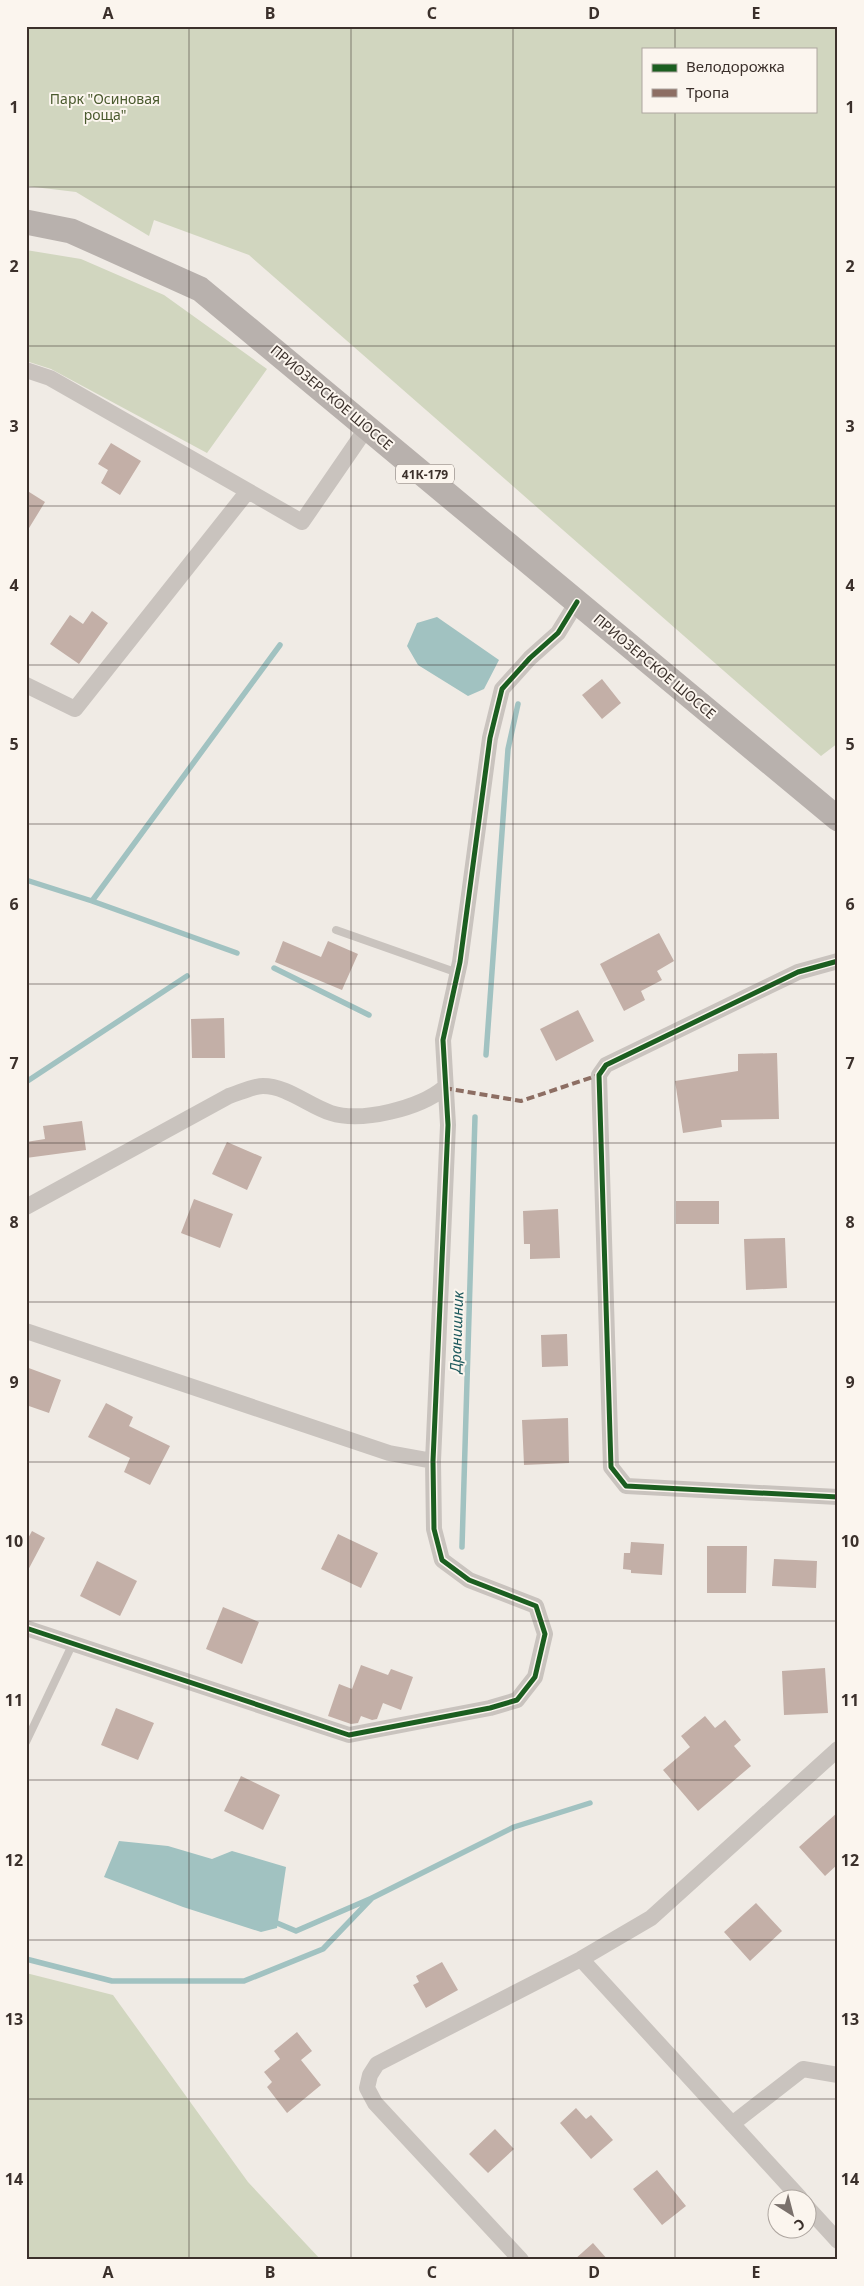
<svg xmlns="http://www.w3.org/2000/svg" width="864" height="2286" viewBox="0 0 864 2286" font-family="'Noto Sans',sans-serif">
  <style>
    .green { fill: #d1d6bf; fill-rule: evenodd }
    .water { fill: #a1c2c1 }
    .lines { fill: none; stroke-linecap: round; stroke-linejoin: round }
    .stream { stroke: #a1c2c1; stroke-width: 5.5 }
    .building { fill: #c3afa7 }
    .lane { stroke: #c9c3be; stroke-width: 8 }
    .street { stroke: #c9c3be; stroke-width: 16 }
    .primary { stroke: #b8b1ad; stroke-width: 25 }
    .quiet { stroke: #8d6e63; stroke-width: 4; stroke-dasharray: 8 4; stroke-linecap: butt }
    .cycleway-casing { stroke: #fbf5ee; stroke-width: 8 }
    .cycleway { stroke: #1b5e20; stroke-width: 5 }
    .grid { fill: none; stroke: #3b302b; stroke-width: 1; stroke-opacity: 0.55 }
    .labels { text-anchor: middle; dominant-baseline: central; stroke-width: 4; stroke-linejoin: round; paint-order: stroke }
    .shield { fill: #fbf5ee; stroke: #756b66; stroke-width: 1 }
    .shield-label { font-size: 12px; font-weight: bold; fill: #3b302b }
    .park-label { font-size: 14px; fill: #4a5a2e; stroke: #fbf5ee }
    .street-label { font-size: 14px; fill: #3b302b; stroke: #fbf5ee }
    .water-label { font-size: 15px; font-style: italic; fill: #1f5a5e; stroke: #fbf5ee }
    .neatline { fill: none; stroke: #3b302b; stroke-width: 2 }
    .grid-label { font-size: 16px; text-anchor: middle; font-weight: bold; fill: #3b302b }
  </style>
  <rect width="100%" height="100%" fill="#f0ebe5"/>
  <path class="green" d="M 26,26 L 838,26 L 838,743 L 821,756 L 249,255 L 154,220 L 149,236 L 76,192 L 26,186 ZM 643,49 L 815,49 L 815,111 L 643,111 Z
    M 26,250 L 81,259 L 164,295 L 267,369 L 207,453 L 51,369 L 26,361 Z
    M 26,1973 L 113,1995 L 248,2182 L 321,2260 L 26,2260 Z"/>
  <path class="water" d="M 437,617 L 499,660 L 484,689 L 468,696 L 418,665 L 407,646 L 417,623 Z
    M 119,1841 L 168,1846 L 212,1859 L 232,1851 L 286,1867 L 277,1928 L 261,1932 L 183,1907 L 104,1877 Z"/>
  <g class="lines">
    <path class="stream" d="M 26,880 L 92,901 L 280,645
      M 92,901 L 237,953
      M 274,968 L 369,1015
      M 486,1055 L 508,749 L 518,704
      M 26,1082 L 187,976
      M 462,1547 L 475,1117
      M 277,1923 L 296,1931 L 372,1898 L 514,1827 L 590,1803
      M 26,1959 L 112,1981 L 244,1981 L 323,1949 L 372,1898"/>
  </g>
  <path class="building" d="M 111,443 L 141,461 L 120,495 L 101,483 L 108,470 L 98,464 Z
    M 26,490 L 45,502 L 26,533 Z
    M 92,611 L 108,623 L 79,664 L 50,644 L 70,615 L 83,624 Z
    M 602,679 L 621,703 L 602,719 L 582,695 Z
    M 659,933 L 674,961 L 657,971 L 662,980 L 641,991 L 645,1000 L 624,1011 L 600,964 Z
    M 283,941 L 321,957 L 328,941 L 358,954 L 342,990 L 275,962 Z
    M 578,1010 L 594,1041 L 556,1061 L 540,1029 Z
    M 224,1018 L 225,1058 L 192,1058 L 191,1019 Z
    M 777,1053 L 779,1119 L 721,1120 L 722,1127 L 683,1133 L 675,1081 L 738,1071 L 738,1054 Z
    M 82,1121 L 86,1150 L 26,1158 L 26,1142 L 45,1139 L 43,1126 Z
    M 227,1142 L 262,1157 L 247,1190 L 212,1174 Z
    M 194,1199 L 233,1214 L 220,1248 L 181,1233 Z
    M 676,1201 L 719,1201 L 719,1224 L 676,1224 Z
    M 558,1209 L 560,1258 L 530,1259 L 530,1244 L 524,1244 L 523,1211 Z
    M 785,1238 L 787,1288 L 746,1290 L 744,1239 Z
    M 567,1334 L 568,1366 L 542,1367 L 541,1335 Z
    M 26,1367 L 61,1380 L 49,1413 L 26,1405 Z
    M 106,1403 L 133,1417 L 129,1426 L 170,1446 L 150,1485 L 124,1472 L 130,1458 L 88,1437 Z
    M 568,1418 L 569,1463 L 524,1465 L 522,1420 Z
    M 32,1531 L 45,1538 L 26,1574 L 26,1542 Z
    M 338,1534 L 378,1553 L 361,1588 L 321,1569 Z
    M 631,1542 L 664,1544 L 662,1575 L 631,1573 L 631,1570 L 623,1569 L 624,1553 L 630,1553 Z
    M 707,1546 L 747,1546 L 746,1593 L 707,1593 Z
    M 774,1559 L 817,1561 L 816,1588 L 772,1586 Z
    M 97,1561 L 137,1581 L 120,1616 L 80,1596 Z
    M 223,1607 L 259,1622 L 242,1664 L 206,1649 Z
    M 361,1665 L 388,1675 L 391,1669 L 413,1677 L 401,1710 L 383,1703 L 377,1719 L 372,1720 L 361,1716 L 358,1723 L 351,1724 L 328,1716 L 339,1684 L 352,1689 Z
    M 825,1668 L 828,1713 L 784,1715 L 782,1671 Z
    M 116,1708 L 154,1723 L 138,1760 L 101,1745 Z
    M 705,1716 L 715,1728 L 725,1720 L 741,1740 L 734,1746 L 751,1766 L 698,1811 L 663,1770 L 690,1747 L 681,1736 Z
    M 241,1776 L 280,1795 L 263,1830 L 224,1811 Z
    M 838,1812 L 838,1864 L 825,1876 L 799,1847 Z
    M 756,1903 L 782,1931 L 750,1961 L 724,1932 Z
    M 442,1962 L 458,1990 L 426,2008 L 413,1985 L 419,1982 L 416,1976 Z
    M 297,2032 L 312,2051 L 301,2060 L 321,2085 L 287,2113 L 267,2087 L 272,2082 L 264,2072 L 280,2059 L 274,2051 Z
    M 576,2108 L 586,2119 L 591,2115 L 613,2140 L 591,2159 L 560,2123 Z
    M 495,2129 L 514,2149 L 488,2173 L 469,2154 Z
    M 657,2170 L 686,2206 L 662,2225 L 633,2189 Z
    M 593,2243 L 608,2260 L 574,2260 Z"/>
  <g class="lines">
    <path class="lane" d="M 336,930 L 458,973
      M 26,1742 L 73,1643"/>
    <path class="street" d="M 26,370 L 50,378 L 248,491
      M 26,685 L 75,709 L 248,491 L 302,522 L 368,426
      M 838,961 L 798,972 L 606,1065 L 599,1075 L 611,1467 L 626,1486 L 838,1497
      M 26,1207 L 229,1096 C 239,1093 253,1086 263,1086 C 287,1086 309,1106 331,1113 C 362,1123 420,1108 444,1088
      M 26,1331 L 389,1453 L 433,1461
      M 26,1628 L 349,1735 L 490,1708 L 517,1700 L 535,1677 L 545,1634 L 536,1606 L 469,1580 L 442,1560 L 434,1529 L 433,1461 L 448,1125 L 443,1040 L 460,962 L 490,738 L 502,689 L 530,658 L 558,633 L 577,602
      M 581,1959 L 800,2198
      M 732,2124 L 803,2069 L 838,2075
      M 806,2206 L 838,2241
      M 521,2260 L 375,2103 L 367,2088 L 370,2075 L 377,2064 L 581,1959 L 651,1918 L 838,1749"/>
    <path class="primary" d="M 26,222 L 71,231 L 200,289 L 838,819"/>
    <path class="quiet" d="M 444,1088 L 521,1101 L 599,1075"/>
    <g class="cycleway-casing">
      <path id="cycleway" d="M 838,961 L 798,972 L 606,1065 L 599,1075 L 611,1467 L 626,1486 L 838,1497
        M 26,1628 L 349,1735 L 490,1708 L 517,1700 L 535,1677 L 545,1634 L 536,1606 L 469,1580 L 442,1560 L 434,1529 L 433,1461 L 448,1125 L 443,1040 L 460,962 L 490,738 L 502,689 L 530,658 L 558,633 L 577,602"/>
    </g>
    <use href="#cycleway" class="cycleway"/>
  </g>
  <path class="grid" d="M 189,26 L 189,2260M 351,26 L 351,2260M 513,26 L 513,2260M 675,26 L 675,49M 675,111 L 675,2260M 26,187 L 838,187M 26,346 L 838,346M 26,506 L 838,506M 26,665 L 838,665M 26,824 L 838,824M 26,984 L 838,984M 26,1143 L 838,1143M 26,1302 L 838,1302M 26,1462 L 838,1462M 26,1621 L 838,1621M 26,1780 L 838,1780M 26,1940 L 838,1940M 26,2099 L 838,2099"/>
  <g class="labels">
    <rect class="shield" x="396" y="464.5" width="58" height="19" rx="4"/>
    <g class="shield-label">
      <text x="425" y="474">41К-179</text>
    </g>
    <g class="park-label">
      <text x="105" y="98">Парк "Осиновая<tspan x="105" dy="16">роща"</tspan></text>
    </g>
    <g class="street-label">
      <text transform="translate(332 397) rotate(40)">ПРИОЗЕРСКОЕ ШОССЕ</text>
      <text transform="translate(655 666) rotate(40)">ПРИОЗЕРСКОЕ ШОССЕ</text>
    </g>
    <g class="water-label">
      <text transform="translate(456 1332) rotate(-88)">Дранишник</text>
    </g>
  </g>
  <rect width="864" height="2286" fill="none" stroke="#fbf5ee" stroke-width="55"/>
  <rect x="642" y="48" width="175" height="65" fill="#fbf5ee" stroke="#aea6a0"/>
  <rect x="652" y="64" width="25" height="8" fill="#1b5e20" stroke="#aea6a0"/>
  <text x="686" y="72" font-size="15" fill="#3b302b">Велодорожка</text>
  <rect x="652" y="89" width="25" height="8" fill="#8d6e63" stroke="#aea6a0"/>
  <text x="686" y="98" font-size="15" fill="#3b302b">Тропа</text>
  <g transform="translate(792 2214) rotate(144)"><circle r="24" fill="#fbf5ee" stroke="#aea6a0"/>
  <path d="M0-4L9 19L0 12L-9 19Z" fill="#7a716c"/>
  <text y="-8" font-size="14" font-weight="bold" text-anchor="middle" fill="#3b302b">С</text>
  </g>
  <rect x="28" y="28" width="808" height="2230" class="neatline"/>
  <g class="grid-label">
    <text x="108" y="19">A</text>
    <text x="270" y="19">B</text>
    <text x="432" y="19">C</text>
    <text x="594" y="19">D</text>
    <text x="756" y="19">E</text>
    <text x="14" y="113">1</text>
    <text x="850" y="113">1</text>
    <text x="14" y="272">2</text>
    <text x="850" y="272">2</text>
    <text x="14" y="432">3</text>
    <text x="850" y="432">3</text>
    <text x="14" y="591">4</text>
    <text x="850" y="591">4</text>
    <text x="14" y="750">5</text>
    <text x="850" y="750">5</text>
    <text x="14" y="910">6</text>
    <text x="850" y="910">6</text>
    <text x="14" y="1069">7</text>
    <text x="850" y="1069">7</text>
    <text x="14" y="1228">8</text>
    <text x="850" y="1228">8</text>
    <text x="14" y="1388">9</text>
    <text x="850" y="1388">9</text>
    <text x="14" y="1547">10</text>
    <text x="850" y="1547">10</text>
    <text x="14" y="1706">11</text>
    <text x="850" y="1706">11</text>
    <text x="14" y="1866">12</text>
    <text x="850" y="1866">12</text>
    <text x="14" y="2025">13</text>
    <text x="850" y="2025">13</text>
    <text x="14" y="2185">14</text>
    <text x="850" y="2185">14</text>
    <text x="108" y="2278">A</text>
    <text x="270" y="2278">B</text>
    <text x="432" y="2278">C</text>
    <text x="594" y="2278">D</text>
    <text x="756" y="2278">E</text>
  </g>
</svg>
